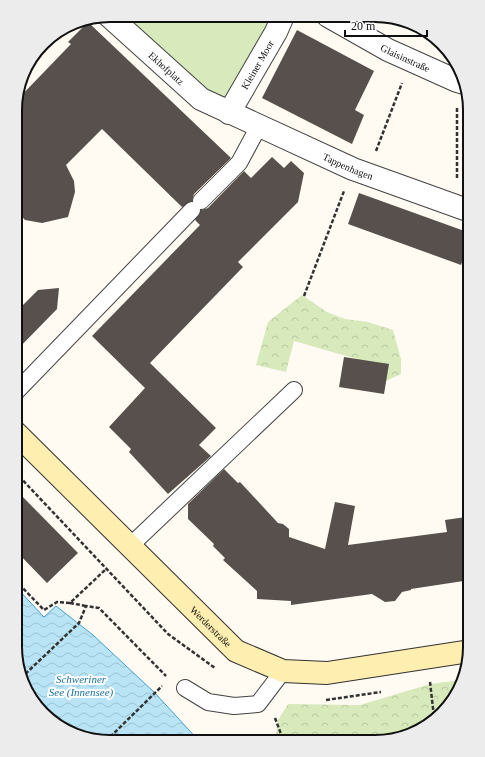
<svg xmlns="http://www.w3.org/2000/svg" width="485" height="757" viewBox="0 0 485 757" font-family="'Times New Roman',serif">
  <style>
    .grass { fill: #d8eabc }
    .park { fill: url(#park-crowns) }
    .water { fill: url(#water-waves); stroke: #40a1cc }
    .building { fill: #58504c }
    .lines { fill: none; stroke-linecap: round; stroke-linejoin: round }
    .lane-casing { stroke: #434343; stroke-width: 18 }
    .street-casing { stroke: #434343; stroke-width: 24 }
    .secondary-casing { stroke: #323232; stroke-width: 24 }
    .path { stroke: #323232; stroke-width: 2.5; stroke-dasharray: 4 2; stroke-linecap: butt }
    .lane { stroke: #fff; stroke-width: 16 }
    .street { stroke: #fff; stroke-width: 22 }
    .secondary { stroke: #feeeaf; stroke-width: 22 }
    .labels { text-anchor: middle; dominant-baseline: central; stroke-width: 4; stroke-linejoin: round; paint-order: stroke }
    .street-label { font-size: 10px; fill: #101010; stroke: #fff }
    .water-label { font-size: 11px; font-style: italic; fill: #1972a1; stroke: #fff }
    .rim { fill: none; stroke: #101010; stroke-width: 2 }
  </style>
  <defs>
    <pattern id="park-crowns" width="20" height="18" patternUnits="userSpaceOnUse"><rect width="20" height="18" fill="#d8eabc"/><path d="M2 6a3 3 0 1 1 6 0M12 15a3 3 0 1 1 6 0" fill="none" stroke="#b8c8a1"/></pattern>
    <pattern id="water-waves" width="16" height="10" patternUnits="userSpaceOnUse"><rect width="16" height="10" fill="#b8e4f6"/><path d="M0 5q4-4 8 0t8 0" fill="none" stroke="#9dc3d2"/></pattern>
  </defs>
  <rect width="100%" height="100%" fill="#fffbf3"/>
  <path class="grass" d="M 110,15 L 283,16 L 229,111 Z"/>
  <path class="park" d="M 302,295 L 327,312 L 345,319 L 368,322 L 393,330 L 401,359 L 401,374 L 384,382 L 360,360 L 294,341 L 286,372 L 256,365 L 268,322 Z
    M 460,680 L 450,705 L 411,735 L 375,742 L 275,742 L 278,720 L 288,704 L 360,705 L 430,684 Z"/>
  <path class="water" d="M 15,586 L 44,617 L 56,606 L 93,635 L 155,693 L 199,741 L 98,741 L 52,722 L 22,683 L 15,647 Z"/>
  <path class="building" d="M 88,22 L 231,158 L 194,194 L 192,201 L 182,207 L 102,129 L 66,165 L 74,181 L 75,192 L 68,217 L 42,223 L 25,220 L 16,210 L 16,101 L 71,44 L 68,42 Z
    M 297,30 L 374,71 L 355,110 L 364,115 L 352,144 L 262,98 Z
    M 272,157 L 284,168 L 291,161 L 304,173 L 298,202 L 238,262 L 243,267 L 150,363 L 216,428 L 199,445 L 211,456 L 168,494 L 129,452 L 131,449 L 109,427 L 145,388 L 92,336 L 200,225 L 195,220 L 201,210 L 208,208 L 244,171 L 251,178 Z
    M 359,193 L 470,233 L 470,240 L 461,265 L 348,224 Z
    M 59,288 L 57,309 L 15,352 L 15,313 L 38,290 Z
    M 344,357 L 389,364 L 384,394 L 339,387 Z
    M 224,469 L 238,483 L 240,482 L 278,523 L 283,524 L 289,529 L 289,537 L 325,549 L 335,502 L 355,506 L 348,545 L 447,532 L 445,520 L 466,517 L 467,527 L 470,527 L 470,580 L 411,589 L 411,590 L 402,592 L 395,601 L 385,602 L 372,594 L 291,605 L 291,601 L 257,599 L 257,591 L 223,560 L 225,558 L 213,546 L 214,544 L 188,519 L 188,504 Z
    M 15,489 L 78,553 L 47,583 L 15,550 Z"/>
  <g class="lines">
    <g class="lane-casing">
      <path id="lane" d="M 201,201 L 239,163 L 259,126
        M 15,393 L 192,210
        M 130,546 L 294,390
        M 185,688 L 208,702 L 234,706 L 258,704 L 283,671"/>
    </g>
    <g class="street-casing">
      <g id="street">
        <path id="s1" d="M 108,15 L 201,99 L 353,169 L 470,211"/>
        <path id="s2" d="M 328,16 L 388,50 L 457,81 L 464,83"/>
        <path id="s3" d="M 229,113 L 276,32 L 283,16"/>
      </g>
    </g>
    <g class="secondary-casing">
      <g id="secondary">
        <path id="s4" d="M 15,432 L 236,651 L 283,671 L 327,673 L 470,651"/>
      </g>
    </g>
    <path class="path" d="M 398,26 L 400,20
      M 457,108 L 457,179
      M 376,151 L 402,83
      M 304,296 L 344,191
      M 15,472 L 168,634 L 215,668
      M 15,580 L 44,610 L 57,602 L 70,603 L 106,569
      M 70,603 L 86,606
      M 21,678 L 79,623 L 86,606 L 99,608 L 166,676
      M 430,682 L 434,717
      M 326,700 L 381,692
      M 275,718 L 284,742
      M 106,741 L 162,686"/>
    <use href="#lane" class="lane"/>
    <use href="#street" class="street"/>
    <use href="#secondary" class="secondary"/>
  </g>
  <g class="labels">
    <g class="street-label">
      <text stroke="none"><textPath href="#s2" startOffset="88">Glaisinstraße</textPath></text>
      <text stroke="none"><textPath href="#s3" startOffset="56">Kleiner Moor</textPath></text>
      <text stroke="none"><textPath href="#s1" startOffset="79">Ekhofplatz</textPath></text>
      <text stroke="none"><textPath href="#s1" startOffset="287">Tappenhagen</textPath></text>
      <text stroke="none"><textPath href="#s4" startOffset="276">Werderstraße</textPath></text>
    </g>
    <g class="water-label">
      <text x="81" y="679">Schweriner<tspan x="81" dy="13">See (Innensee)</tspan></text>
    </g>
  </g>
  <path d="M0 0H485V757H0ZM110 22H375A88 88 0 0 1 463 110V647A88 88 0 0 1 375 735H110A88 88 0 0 1 22 647V110A88 88 0 0 1 110 22Z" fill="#ececec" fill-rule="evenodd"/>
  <path class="rim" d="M110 22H375A88 88 0 0 1 463 110V647A88 88 0 0 1 375 735H110A88 88 0 0 1 22 647V110A88 88 0 0 1 110 22Z"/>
  <path d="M345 30v6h82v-6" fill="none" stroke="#101010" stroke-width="2"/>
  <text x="351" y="30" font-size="12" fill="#101010" stroke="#ffffff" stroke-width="3" paint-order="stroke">20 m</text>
</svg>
